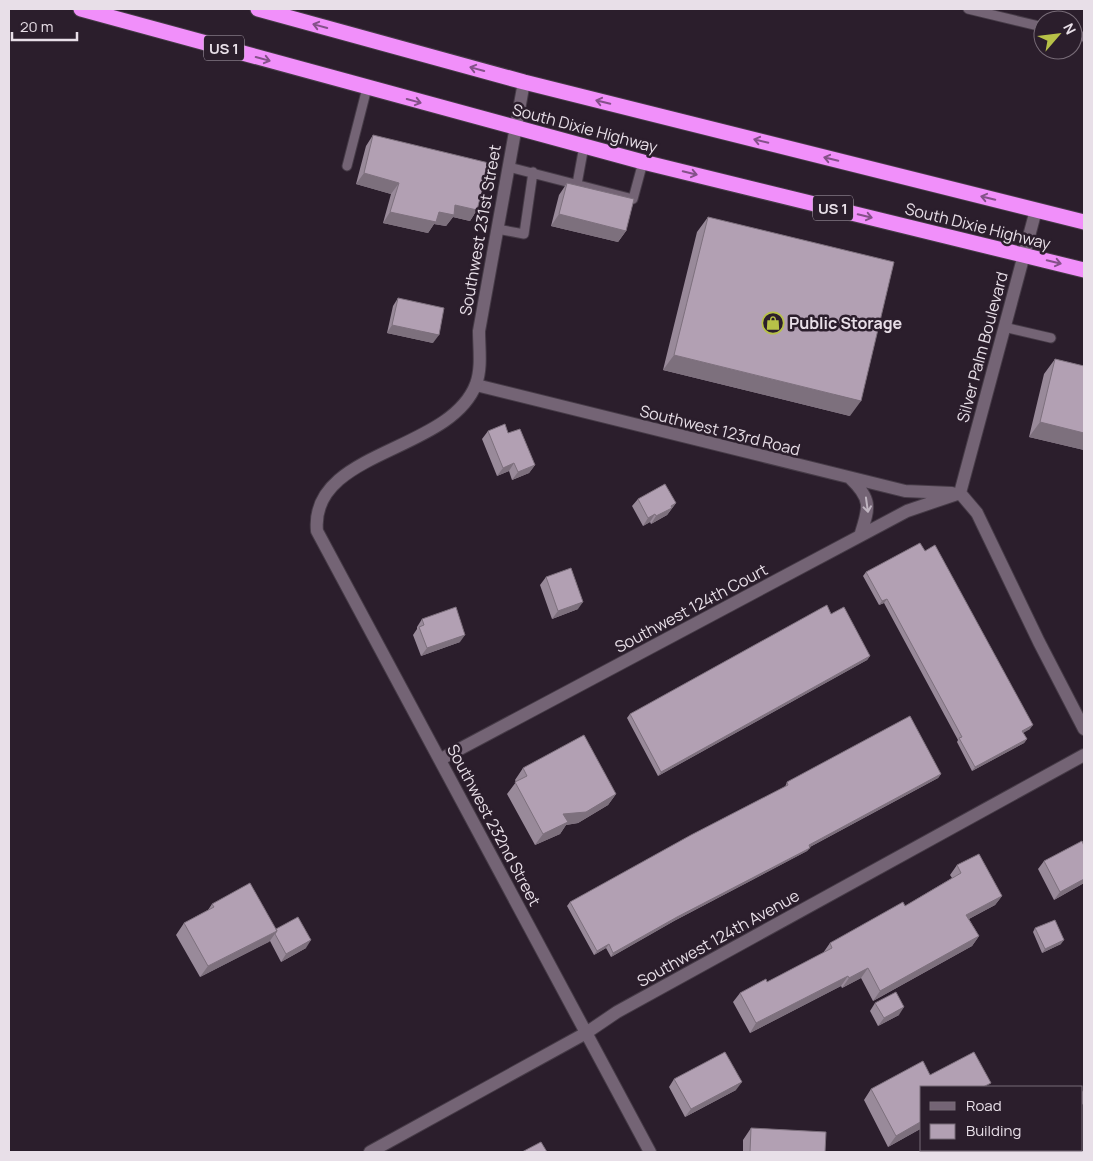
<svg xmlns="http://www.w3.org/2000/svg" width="1093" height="1161" viewBox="0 0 1093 1161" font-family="Manrope,sans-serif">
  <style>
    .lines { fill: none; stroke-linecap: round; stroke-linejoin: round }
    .lane-casing { stroke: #463b47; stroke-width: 11 }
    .street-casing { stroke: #463b47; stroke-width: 14 }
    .secondary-casing { stroke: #463b47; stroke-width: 14 }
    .highway-casing { stroke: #463b47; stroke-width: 17 }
    .lane { stroke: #746475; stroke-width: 9 }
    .street { stroke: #746475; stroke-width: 12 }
    .secondary { stroke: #746475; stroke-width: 12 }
    .highway { stroke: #f18ffa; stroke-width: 15 }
    .wall { fill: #998a9a }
    .shaded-wall { fill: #7d707d }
    .building { fill: #b2a0b3; stroke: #7d707d }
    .oneway { stroke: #845189 }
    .oneway2 { stroke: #bfb4c0 }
    .labels { text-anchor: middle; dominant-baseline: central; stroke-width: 5; stroke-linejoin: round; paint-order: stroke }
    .shield { fill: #2b1e2c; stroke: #afa5b0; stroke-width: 1 }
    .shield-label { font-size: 15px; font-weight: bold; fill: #e8dfe8 }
    .street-label { font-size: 16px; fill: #e8dfe8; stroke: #2b1e2c }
    .poi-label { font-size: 16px; font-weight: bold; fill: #e8dfe8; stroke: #2b1e2c; text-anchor: start }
  </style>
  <rect width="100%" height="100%" fill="#2b1e2c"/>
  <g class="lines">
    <g class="lane-casing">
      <path id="lane" d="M 968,9 L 1043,27
        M 1073,34 L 1084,37
        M 347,166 L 367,88
        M 509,167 L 633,199 L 643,162
        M 577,184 L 584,146
        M 497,229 L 524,234 L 533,172
        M 1004,327 L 1051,338"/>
    </g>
    <g class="street-casing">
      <path id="street" d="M 476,385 L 905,491 L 952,493
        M 850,478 C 873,500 869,508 860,536
        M 960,493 L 1036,210
        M 960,493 L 977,513 L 1039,642 L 1084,729
        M 441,759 L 907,511 L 960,493
        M 1082,1098 L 1084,1097
        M 981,1152 L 985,1150"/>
    </g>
    <g class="secondary-casing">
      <path id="secondary" d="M 524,82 L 479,331 C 479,348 482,368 476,384 C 450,453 309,450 317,531 L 650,1152
        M 370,1152 L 586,1033 L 617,1012 L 1084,755"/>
    </g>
    <g class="highway-casing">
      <path id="highway" d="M 81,9 L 643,162 L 1084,270
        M 258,9 L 524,82 L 1084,222"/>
    </g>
    <use href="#lane" class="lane"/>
    <use href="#street" class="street"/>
    <use href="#secondary" class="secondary"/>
    <use href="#highway" class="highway"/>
  </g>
  <path class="wall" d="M 373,135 L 477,210 L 470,221 L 453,217 L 446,226 L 434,224 L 428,233 L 383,223 L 391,194 L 356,184 L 366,146 Z
    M 567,183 L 626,231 L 618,242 L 551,226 L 559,195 Z
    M 708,217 L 850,416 L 663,370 L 697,232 Z
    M 398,298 L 433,343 L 387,333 L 393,306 Z
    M 1055,359 L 1084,366 L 1084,450 L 1029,437 L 1044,374 Z
    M 488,431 L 535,465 L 529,473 L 512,480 L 509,471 L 497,476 L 482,439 Z
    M 638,499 L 676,503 L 667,515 L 651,524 L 650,522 L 643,526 L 632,506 Z
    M 925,551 L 1030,729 L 1023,732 L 1027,739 L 1024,743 L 972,771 L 957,742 L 958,740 L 884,603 L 879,605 L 863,576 L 866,572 Z
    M 546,577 L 578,609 L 552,619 L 540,585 Z
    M 831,614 L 870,656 L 867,660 L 658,776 L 627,718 L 630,714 Z
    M 422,619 L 460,642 L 421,656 L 413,635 L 417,629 L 417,627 Z
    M 523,768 L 616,794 L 608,805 L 578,823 L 566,825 L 560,834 L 535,845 L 507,794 L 516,782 L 515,780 Z
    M 941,774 L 938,778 L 810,847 L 807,851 L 674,921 L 611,957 L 606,948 L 594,955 L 567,906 L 570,902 L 785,787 L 787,782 Z
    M 1084,846 L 1084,883 L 1054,900 L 1038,869 L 1044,861 Z
    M 957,865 L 1002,896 L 995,905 L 969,919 L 979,936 L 972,946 L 873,1001 L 861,978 L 842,988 L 841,986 L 750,1033 L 733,1002 L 740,993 L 767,982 L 823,953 L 830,943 L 905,906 L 952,878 L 950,875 Z
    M 212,904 L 276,929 L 306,948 L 281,962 L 270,941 L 200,977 L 176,935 L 184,923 L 208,910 Z
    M 1035,928 L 1061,944 L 1042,953 L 1033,932 Z
    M 875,1003 L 899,1015 L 878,1026 L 870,1011 Z
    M 930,1075 L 922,1087 L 922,1128 L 888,1147 L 864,1100 L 871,1089 Z
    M 674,1079 L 736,1090 L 685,1117 L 669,1087 Z
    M 751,1128 L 825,1152 L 743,1152 L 743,1140 Z"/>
  <path class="shaded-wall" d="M 364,173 L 399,183 L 391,194 L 356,184 Z
    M 455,205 L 477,210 L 470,221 L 453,217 L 446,226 L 434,224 L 428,233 L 383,223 L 390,212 L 439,212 Z
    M 559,214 L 626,231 L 618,242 L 551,226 Z
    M 392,325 L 439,335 L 433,343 L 387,333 Z
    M 674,355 L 861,401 L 850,416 L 663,370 Z
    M 1040,422 L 1084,433 L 1084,450 L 1029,437 Z
    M 514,463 L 509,471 L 497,476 L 503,468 Z
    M 535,465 L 529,473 L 512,480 L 518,472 Z
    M 676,503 L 667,515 L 651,524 L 656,516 Z
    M 655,514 L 650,522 L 643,526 L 648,518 Z
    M 887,599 L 884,603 L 879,605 L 882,601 Z
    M 583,602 L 578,609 L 552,619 L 558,611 Z
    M 465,635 L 460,642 L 421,656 L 427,648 Z
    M 870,656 L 867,660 L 658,776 L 661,772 Z
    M 1033,725 L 1030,729 L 1020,735 L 1022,731 Z
    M 1027,739 L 1024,743 L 972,771 L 975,767 Z
    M 941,774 L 938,778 L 806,849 L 809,845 Z
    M 616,794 L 608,805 L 578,823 L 566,825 L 560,834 L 535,845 L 543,834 L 563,814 Z
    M 810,848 L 807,851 L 674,921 L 611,957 L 613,953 L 677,917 Z
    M 1084,879 L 1084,883 L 1054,900 L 1060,892 Z
    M 1002,896 L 995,905 L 959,924 L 966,915 Z
    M 277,931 L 269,942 L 200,977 L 208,966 Z
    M 979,936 L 972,946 L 873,1001 L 880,991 Z
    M 311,940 L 306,948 L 281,962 L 286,954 Z
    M 1064,940 L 1061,944 L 1042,953 L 1045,949 Z
    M 609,944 L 606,948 L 594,955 L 597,951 Z
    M 868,968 L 861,978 L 842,988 L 849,978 Z
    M 848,976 L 841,986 L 750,1033 L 756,1023 Z
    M 904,1007 L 899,1015 L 878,1026 L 884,1018 Z
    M 742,1082 L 736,1090 L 685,1117 L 691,1109 Z
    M 922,1121 L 922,1128 L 888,1147 L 896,1136 Z"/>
  <path class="building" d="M 373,135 L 489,163 L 477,210 L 455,205 L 454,215 L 439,212 L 436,222 L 390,212 L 399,183 L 364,173 Z
    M 567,183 L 634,199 L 626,231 L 559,214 Z
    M 708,217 L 894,262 L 861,401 L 674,355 Z
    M 398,298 L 444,308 L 439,335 L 392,325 Z
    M 1055,359 L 1084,366 L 1084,433 L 1040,422 Z
    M 505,424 L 508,433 L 520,429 L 535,465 L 518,472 L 514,463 L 503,468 L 488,431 Z
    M 665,484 L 676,503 L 671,506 L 672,508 L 656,516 L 655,514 L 648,518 L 638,499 Z
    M 920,543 L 925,551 L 935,545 L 1033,725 L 1022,731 L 1027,739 L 975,767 L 959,738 L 962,737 L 887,599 L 882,601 L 866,572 Z
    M 571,568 L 583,602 L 558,611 L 546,577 Z
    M 827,605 L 831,614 L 844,607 L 870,656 L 661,772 L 630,714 Z
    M 456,607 L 465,635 L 427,648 L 419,627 L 424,625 L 422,619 Z
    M 910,716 L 941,774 L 809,845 L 810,848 L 677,917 L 613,953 L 609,944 L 597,951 L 570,902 L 691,835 L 788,785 L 787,782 Z
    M 584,735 L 616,794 L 586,812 L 563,814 L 568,822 L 543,834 L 515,782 L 527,776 L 523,768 Z
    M 1082,841 L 1084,846 L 1084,879 L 1060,892 L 1044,861 Z
    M 979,854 L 1002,896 L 966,915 L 979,936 L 880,991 L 868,968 L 849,978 L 848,976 L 756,1023 L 740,993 L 766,979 L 767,982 L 832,948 L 830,943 L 871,920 L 903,902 L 905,906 L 961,873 L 957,865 Z
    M 250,883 L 277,931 L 208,966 L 184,923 L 214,907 L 212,904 Z
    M 298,917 L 311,940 L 286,954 L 275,934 L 277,931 L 276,929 Z
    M 1055,920 L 1064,940 L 1045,949 L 1035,928 Z
    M 896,992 L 904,1007 L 884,1018 L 875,1003 Z
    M 725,1052 L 742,1082 L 691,1109 L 674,1079 Z
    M 974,1052 L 991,1083 L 983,1087 L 922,1087 L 922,1121 L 896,1136 L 871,1089 L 923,1061 L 930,1075 Z
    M 751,1128 L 826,1132 L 825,1152 L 750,1152 Z
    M 541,1142 L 547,1152 L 522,1152 Z"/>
  <defs><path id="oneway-shaft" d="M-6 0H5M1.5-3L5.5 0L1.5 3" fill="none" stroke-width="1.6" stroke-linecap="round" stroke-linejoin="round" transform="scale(1.25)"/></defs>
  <g class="oneway">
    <use href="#oneway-shaft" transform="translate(320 26) rotate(-165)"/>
    <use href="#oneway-shaft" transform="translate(263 59) rotate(15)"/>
    <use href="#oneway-shaft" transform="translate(477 69) rotate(-165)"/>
    <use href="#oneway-shaft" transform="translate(414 101) rotate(15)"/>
    <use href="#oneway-shaft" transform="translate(603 102) rotate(-166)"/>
    <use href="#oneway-shaft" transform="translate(761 141) rotate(-166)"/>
    <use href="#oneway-shaft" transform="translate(831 159) rotate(-166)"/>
    <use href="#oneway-shaft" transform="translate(690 173) rotate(14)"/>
    <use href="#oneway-shaft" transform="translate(988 198) rotate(-166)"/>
    <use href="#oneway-shaft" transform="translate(865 216) rotate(14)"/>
    <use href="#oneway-shaft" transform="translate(1054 262) rotate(14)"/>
  </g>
  <use class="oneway2" href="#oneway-shaft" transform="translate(867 505) rotate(82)"/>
  <defs>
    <g id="shop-ring" transform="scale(1.125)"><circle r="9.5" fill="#2b1e2c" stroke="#b7c148" stroke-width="1.5"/><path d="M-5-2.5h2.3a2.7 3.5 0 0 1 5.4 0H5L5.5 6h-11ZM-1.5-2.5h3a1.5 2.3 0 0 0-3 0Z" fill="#b7c148"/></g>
  </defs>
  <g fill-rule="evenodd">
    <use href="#shop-ring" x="773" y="323"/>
  </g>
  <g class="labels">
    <g class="shield">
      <rect x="204" y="35.5" width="40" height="25" rx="4"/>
      <rect x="813" y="195.5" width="40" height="25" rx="4"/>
    </g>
    <g class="shield-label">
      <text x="224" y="48">US 1</text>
      <text x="833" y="208">US 1</text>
    </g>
    <g class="street-label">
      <text transform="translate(585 128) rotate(15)">South Dixie Highway</text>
      <text transform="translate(978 226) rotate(14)">South Dixie Highway</text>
      <text transform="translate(480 230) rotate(-80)">Southwest 231st Street</text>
      <text transform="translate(982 347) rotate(-75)">Silver Palm Boulevard</text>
      <text transform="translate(720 430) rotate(14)">Southwest 123rd Road</text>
      <text transform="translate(691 608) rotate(-28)">Southwest 124th Court</text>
      <text transform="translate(494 825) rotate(62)">Southwest 232nd Street</text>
      <text transform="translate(718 938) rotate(-29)">Southwest 124th Avenue</text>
    </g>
    <g class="poi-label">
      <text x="789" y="323">Public Storage</text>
    </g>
  </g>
  <rect width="1093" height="1161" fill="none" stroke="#e8dfe8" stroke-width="20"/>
  <rect x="920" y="1086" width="162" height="65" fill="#2b1e2c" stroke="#776b77"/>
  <rect x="930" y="1102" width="25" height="8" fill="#746475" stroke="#776b77"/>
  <text x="966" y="1111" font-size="15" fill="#e8dfe8">Road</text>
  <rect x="930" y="1124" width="25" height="15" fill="#b2a0b3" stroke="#776b77"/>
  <text x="966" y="1136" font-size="15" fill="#e8dfe8">Building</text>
  <g transform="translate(1058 35) rotate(62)"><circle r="24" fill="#2b1e2c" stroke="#776b77"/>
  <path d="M0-4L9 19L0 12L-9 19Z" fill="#b7c148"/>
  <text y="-8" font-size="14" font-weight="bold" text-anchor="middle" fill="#e8dfe8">N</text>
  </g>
  <path d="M12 32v8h65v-8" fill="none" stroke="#e8dfe8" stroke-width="2.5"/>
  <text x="20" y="32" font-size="15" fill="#e8dfe8" stroke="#2b1e2c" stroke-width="4" paint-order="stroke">20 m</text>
</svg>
